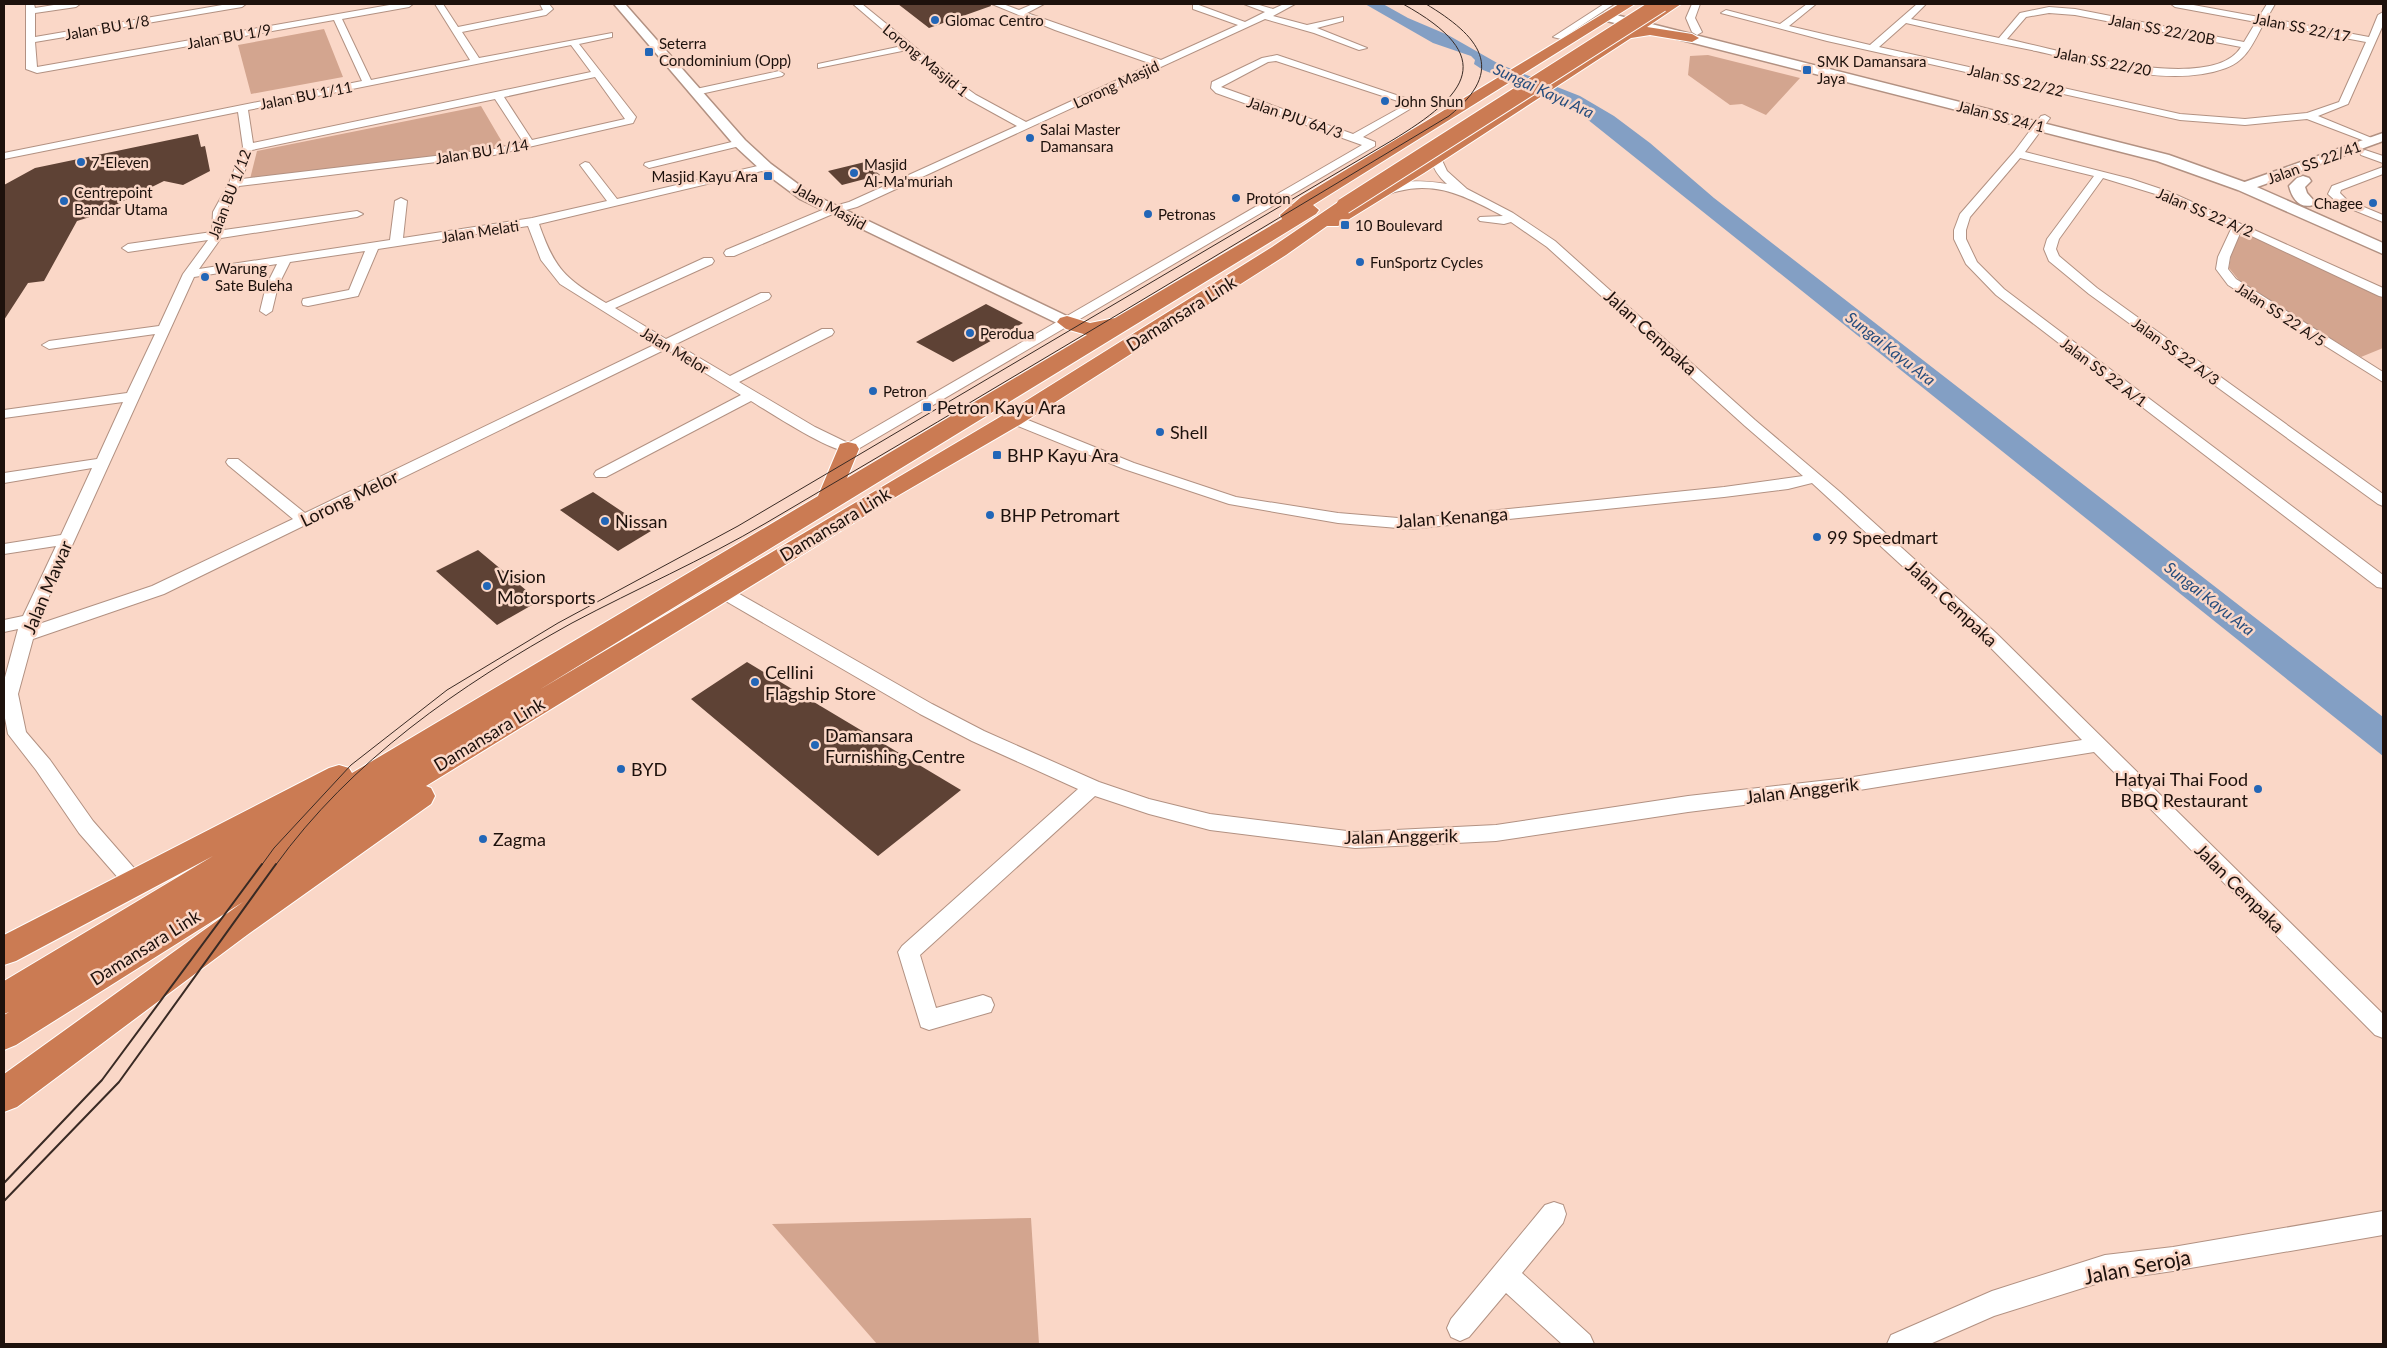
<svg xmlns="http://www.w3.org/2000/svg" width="2387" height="1348" viewBox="0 0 2387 1348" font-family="Lato,sans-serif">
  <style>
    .green { fill: #d3a58f }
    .water { fill: #839fc4 }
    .building { fill: #5e4235 }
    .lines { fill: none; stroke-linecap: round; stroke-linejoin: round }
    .minor-casing { stroke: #b29182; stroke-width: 2 }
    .tertiary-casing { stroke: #b29182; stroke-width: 3 }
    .secondary-casing { stroke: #b29182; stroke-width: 3 }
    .motorway-casing { stroke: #fff; stroke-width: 2 }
    .minor { fill: #fff; fill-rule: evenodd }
    .tertiary { fill: #fff; fill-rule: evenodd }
    .secondary { fill: #fff; fill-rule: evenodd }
    .motorway { fill: #cb7b53; fill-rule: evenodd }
    .tram-far1 { stroke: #392a24; stroke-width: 1 }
    .tram { stroke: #392a24; stroke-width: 2 }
    .motorway-bridge-casing { stroke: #fff; stroke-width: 18; stroke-linecap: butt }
    .motorway-bridge { stroke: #cb7b53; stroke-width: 16 }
    .poi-dot { fill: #2266b7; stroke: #fad7c7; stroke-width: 2 }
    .labels { text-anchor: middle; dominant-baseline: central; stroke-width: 5; stroke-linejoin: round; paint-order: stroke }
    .far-poi-label { font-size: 15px; fill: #1d110c; stroke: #fad7c7; text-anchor: start }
    .far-street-label { font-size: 15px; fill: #1d110c; stroke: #fad7c7 }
    .far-water-label { font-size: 16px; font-style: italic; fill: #264d7d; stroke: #fad7c7 }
    .street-label { font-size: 18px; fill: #1d110c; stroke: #fad7c7 }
    .poi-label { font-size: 18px; fill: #1d110c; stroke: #fad7c7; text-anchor: start }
    .near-street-label { font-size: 21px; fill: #1d110c; stroke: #fad7c7 }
  </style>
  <rect width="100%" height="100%" fill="#fad7c7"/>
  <path class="green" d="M 324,29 L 343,77 L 251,94 L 238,45 Z
    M 1708,55 L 1800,78 L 1766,115 L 1742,104 L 1730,105 L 1688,75 L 1690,56 Z
    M 481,106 L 505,147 L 250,179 L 257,151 Z
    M 2246,235 L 2261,237 L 2383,294 L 2383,348 L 2361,357 L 2242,284 L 2229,268 L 2234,238 Z
    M 1031,1218 L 1039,1344 L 877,1344 L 772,1224 Z"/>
  <path class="water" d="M 1365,4 L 1383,4 L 1408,18 L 1448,35 L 1499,64 L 1580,96 L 1614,116 L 1650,143 L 1714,198 L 2383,717 L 2383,756 L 1582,115 L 1545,94 L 1483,70 L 1474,64 L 1475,60 L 1471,56 L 1433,43 Z"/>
  <path class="building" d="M 898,4 L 990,4 L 991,6 L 929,28 Z
    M 198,134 L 201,147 L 205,146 L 210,171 L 183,185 L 164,181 L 93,216 L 77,221 L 44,281 L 28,283 L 4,320 L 4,185 L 35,168 Z
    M 865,162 L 880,175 L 842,185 L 828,171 Z
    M 986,304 L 1023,323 L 953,362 L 916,342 Z
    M 593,492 L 651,531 L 618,551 L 560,510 Z
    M 478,550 L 539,601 L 497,625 L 436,571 Z
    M 747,662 L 961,790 L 878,856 L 691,699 Z"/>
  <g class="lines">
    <g class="minor-casing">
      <path id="minor" d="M 26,4 L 34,4 L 35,8 L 60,4 L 80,4 L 76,7 L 35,13 L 35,37 L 228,4 L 246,4 L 242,7 L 35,42 L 37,67 L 395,4 L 413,4 L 409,7 L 342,19 L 371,80 L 470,60 L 435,4 L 443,4 L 458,27 L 543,10 L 540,4 L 549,4 L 553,9 L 546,15 L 462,32 L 479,58 L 612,33 L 612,37 L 579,44 L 636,117 L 633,123 L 494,155 L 239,186 L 225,212 L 224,230 L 357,211 L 363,214 L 357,217 L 221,238 L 199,269 L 390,240 L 395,201 L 401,198 L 407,201 L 403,238 L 532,218 L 607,201 L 580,165 L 585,162 L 589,163 L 617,199 L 766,164 L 770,165 L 770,169 L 539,224 C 555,270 565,278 606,303 L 704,258 L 712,258 L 714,261 L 712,264 L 615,308 L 666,339 L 761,293 L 769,293 L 771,296 L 769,299 L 676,344 L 730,376 L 822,329 L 832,329 L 834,332 L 832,335 L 739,382 L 815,427 L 848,443 L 1362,145 L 1216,93 L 1211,88 L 1212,82 L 1262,58 L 1277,55 L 1420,103 L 1363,137 L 1375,142 L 1375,146 L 853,452 C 836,456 769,412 751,401 L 606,477 L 596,477 L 594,474 L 596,471 L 741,395 L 666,349 L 164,594 L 33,639 L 18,694 L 26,732 L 50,760 L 93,821 L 141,876 L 144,882 L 141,888 L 134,890 L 127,888 L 79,833 L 36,770 L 8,734 L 4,713 L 4,681 L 18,629 L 4,632 L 4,620 L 23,616 L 56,546 L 4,554 L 4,544 L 61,535 L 92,468 L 4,483 L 4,473 L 97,459 L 123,402 L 4,418 L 4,410 L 127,393 L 155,334 L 49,349 L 42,345 L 49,341 L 159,326 L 183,274 L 208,240 L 128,252 L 122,248 L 128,244 L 212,232 L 213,212 L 229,183 L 243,147 L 238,112 L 4,159 L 4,153 L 362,81 L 334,20 L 37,73 L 26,69 ZM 571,45 L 591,72 L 253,143 L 248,110 ZM 1276,61 L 1407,104 L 1353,134 L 1221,87 L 1268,62 ZM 595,77 L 625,119 L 532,140 L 504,97 ZM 495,99 L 523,142 L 494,149 L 242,179 L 252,150 ZM 528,226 L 541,260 L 560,284 L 656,344 L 305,513 L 238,459 L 228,459 L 226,462 L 228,465 L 293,519 L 152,586 L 36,625 L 194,277 L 277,264 L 266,286 L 260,311 L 266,315 L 272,311 L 278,286 L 290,262 L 365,251 L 349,290 L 303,299 L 302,302 L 303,305 L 308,306 L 358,296 L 378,249 Z
        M 853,4 L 862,4 L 958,82 L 976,95 L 1026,122 L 1152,64 L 1055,30 L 992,4 L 1003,4 L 1019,10 L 1033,4 L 1044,4 L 1027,13 L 1161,60 L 1238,25 L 1193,9 L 1193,5 L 1196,4 L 1245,22 L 1265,12 L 1244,4 L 1256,4 L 1273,9 L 1284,4 L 1295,4 L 1273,16 L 1307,25 L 1343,17 L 1343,21 L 1317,28 L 1367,48 L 1359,50 L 1314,33 L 1265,19 L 857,207 L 835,213 L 734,256 L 726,256 L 724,253 L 726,250 L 827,208 L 849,202 L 1017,126 L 968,99 L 907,50 L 818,68 L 818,64 L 902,46 Z
        M 1604,4 L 1614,4 L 1561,39 L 1553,37 Z
        M 1692,4 L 1700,4 L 1695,18 L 1702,32 L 1697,35 L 1692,32 L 1686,18 Z
        M 1807,4 L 1816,4 L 1789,26 L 1870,45 L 1917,4 L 1926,4 L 1911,19 L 1999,38 L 2020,13 L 2049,7 L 2075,9 L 2244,42 L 2256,22 L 2175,7 L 2171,4 L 2188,4 L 2259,17 L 2267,4 L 2275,4 L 2267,18 L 2369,37 L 2378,15 L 2383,12 L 2383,25 L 2348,104 L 2318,116 L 2379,141 L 2378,143 L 2370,143 L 2307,119 L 2245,125 L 2180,120 L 1827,41 L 1721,13 L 1726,10 L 1780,24 ZM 2049,13 L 2075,15 L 2241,47 C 2212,96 2054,49 2007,39 L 2026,17 ZM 1906,23 C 1949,33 1992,42 2036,51 C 2093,64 2169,89 2226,68 C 2247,61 2254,41 2264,23 L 2366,42 L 2339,102 L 2307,113 L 2245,119 L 2180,114 L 1879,47 Z
        M 779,71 L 784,74 L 782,76 L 696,95 L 691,92 L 696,89 Z
        M 2045,115 L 2050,118 L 2025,152 L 2131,179 L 2170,192 L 2383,288 L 2383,297 L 2379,296 L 2241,231 L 2230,257 L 2228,269 L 2236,279 L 2383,372 L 2383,382 L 2228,285 L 2216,269 L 2218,257 L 2232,227 L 2162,196 L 2103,178 L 2059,239 L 2056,249 L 2059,256 L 2097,288 L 2383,494 L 2383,506 L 2378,504 L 2089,294 L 2049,261 L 2044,249 L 2047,239 L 2094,176 L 2020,158 L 1970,217 L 1966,230 L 1966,239 L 1977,262 L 2004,289 L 2383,575 L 2383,588 L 2377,587 L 1996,295 L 1966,264 L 1954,239 L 1954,230 L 1960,214 L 2014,152 L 2041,116 Z
        M 740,140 L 744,141 L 744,145 L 649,168 L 644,165 L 645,163 Z
        M 2365,150 L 2383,156 L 2383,163 L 2361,155 L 2360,153 Z
        M 1436,155 L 1440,156 L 1447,171 L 1467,189 L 1513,213 L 1555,241 L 1755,420 L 1840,492 L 1996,633 L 2383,1014 L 2383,1038 L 2375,1035 L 2094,752 L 1847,792 L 1688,812 L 1496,841 L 1355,848 L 1210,830 L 1149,814 L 1095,796 L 920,955 L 936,1008 L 983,995 L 991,998 L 994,1005 L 991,1012 L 929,1030 L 921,1027 L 898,952 L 902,946 L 1078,789 L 972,741 L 920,714 L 717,596 L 715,592 L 717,588 L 729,588 L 932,704 L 984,731 L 1099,782 L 1149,799 L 1210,814 L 1355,832 L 1496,825 L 1688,796 L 1847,778 L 2082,740 L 1984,641 L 1812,483 L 1788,489 L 1724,497 L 1410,529 L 1338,523 L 1229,504 L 1124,469 L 1008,422 L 1006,419 L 1013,415 L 1018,416 L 1134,463 L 1236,497 L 1338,513 L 1410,519 L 1724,487 L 1803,476 L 1745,426 L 1547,247 L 1511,222 L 1504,224 L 1480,221 L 1478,219 L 1480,217 L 1503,216 C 1469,198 1438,181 1399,191 C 1392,192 1386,196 1380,197 L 1374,194 C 1390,177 1427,181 1447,184 C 1439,177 1433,169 1431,158 Z
        M 2383,167 L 2383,174 L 2341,190 L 2340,193 L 2347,200 L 2383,215 L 2383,222 L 2339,204 L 2328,194 L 2332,186 Z
        M 1554,1202 L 1563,1205 L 1566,1214 L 1563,1223 L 1522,1273 L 1590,1335 L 1594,1344 L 1562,1344 L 1506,1293 L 1469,1337 L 1460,1341 L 1451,1337 L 1447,1328 L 1451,1319 L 1545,1205 Z
        M 2383,1211 L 2383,1235 L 2173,1271 L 2105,1281 L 1994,1316 L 1930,1344 L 1887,1344 L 1891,1335 L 1992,1291 L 2105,1255 L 2173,1247 Z"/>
    </g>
    <g class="tertiary-casing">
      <path id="tertiary" d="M 614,4 L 625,4 L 745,140 L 771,164 L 810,193 L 1073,319 L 1075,322 L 1073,325 L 1061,325 L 800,199 L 761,170 L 735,146 Z
        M 2383,133 L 2383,141 L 2249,190 L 2244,191 L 2237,187 L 2239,184 Z"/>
    </g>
    <g class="secondary-casing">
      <path id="secondary" d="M 1608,13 L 2169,155 L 2250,184 L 2383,243 L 2383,254 L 2238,190 L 2157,161 L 1603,20 L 1602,17 L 1603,14 Z
        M 2303,176 L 2309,178 L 2311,181 L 2305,187 L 2307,193 L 2315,202 L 2313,205 C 2299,209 2292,198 2289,186 L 2297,178 Z"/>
    </g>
    <g class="motorway-casing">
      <path id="motorway" d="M 1619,4 L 1635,4 L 1313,205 L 1319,210 L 1316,214 L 539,690 L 1005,414 L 1272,247 L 1338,202 L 1344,201 L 1351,203 L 1368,192 L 1665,4 L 1681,4 L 1647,27 L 1692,34 L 1699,38 L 1692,42 L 1650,35 L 1631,38 L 1424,173 L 1338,226 L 1327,226 L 1286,255 L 1021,424 L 899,495 L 426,786 L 431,788 L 435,796 L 431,804 L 247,935 L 17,1107 L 4,1112 L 4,1074 L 243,902 L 16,1045 L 4,1050 L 4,1015 L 9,1012 L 4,1014 L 4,981 L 213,856 L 16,961 L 4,965 L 4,935 L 329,768 L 339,765 L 349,768 L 352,773 L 818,496 L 840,444 L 848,442 L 856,444 L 859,449 L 847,478 L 1087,335 L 1066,329 L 1057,322 L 1060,318 L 1067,316 L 1090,323 L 1115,318 L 1282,219 L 1280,215 L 1301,197 Z"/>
    </g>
    <use href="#minor" class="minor"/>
    <use href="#tertiary" class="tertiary"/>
    <use href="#secondary" class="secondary"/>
    <use href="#motorway" class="motorway"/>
    <path class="tram-far1" d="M 261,866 L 274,848 L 351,765 L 447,690 L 558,623 L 738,526 L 1391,141 C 1469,94 1499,57 1403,4
      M 275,866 C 351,760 460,685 572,623 C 636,589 703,560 766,523 C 995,389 1222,252 1449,116 C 1508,69 1479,36 1426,4"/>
    <path class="tram" d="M 4,1183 L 102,1080 L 262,864
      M 4,1201 L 119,1082 L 276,864"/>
    <g class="motorway-bridge-casing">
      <path id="motorway-bridge" d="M 1344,206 L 1661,4"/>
    </g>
    <use href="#motorway-bridge" class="motorway-bridge"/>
  </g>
  <g class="poi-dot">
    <circle cx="935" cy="20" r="5"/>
    <rect x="644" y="47" width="10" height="10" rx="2.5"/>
    <rect x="1802" y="65" width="10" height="10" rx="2.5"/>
    <circle cx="1385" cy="101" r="5"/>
    <circle cx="1030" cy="138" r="5"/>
    <circle cx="81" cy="162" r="5"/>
    <circle cx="854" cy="173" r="5"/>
    <rect x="763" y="171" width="10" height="10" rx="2.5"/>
    <circle cx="1236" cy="198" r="5"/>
    <circle cx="64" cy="201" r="5"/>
    <circle cx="2373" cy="203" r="5"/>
    <circle cx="1148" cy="214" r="5"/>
    <rect x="1340" y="220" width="10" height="10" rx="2.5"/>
    <circle cx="1360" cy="262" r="5"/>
    <circle cx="205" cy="277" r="5"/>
    <circle cx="970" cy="333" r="5"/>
    <circle cx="873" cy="391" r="5"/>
    <rect x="922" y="402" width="10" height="10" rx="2.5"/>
    <circle cx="1160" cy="432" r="5"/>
    <rect x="992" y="450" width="10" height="10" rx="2.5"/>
    <circle cx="990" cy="515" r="5"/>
    <circle cx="605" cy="521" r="5"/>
    <circle cx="1817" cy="537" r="5"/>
    <circle cx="487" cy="586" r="5"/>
    <circle cx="755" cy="682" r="5"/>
    <circle cx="815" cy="745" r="5"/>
    <circle cx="621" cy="769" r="5"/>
    <circle cx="2258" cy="789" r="5"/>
    <circle cx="483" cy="839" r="5"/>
  </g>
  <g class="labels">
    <g class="far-poi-label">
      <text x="945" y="20">Glomac Centro</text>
      <text x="659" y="43">Seterra<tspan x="659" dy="17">Condominium (Opp)</tspan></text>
      <text x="1817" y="61">SMK Damansara<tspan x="1817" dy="17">Jaya</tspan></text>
      <text x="1395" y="101">John Shun</text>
      <text x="1040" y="129">Salai Master<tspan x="1040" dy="17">Damansara</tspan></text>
      <text x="91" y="162">7-Eleven</text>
      <text x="864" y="164">Masjid<tspan x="864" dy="17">Al-Ma'muriah</tspan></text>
      <text x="758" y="176" text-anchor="end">Masjid Kayu Ara</text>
      <text x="74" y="192">Centrepoint<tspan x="74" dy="17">Bandar Utama</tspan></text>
      <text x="1246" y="198">Proton</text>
      <text x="2363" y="203" text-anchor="end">Chagee</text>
      <text x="1158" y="214">Petronas</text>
      <text x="1355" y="225">10 Boulevard</text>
      <text x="1370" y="262">FunSportz Cycles</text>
      <text x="215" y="268">Warung<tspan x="215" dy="17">Sate Buleha</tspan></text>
      <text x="980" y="333">Perodua</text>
      <text x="883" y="391">Petron</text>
    </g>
    <g class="far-street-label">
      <text transform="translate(107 27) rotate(-10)">Jalan BU 1/8</text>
      <text transform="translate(2302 27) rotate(11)">Jalan SS 22/17</text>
      <text transform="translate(2162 29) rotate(11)">Jalan SS 22/20B</text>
      <text transform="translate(229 36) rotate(-10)">Jalan BU 1/9</text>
      <text transform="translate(926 60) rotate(39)">Lorong Masjid 1</text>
      <text transform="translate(2103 61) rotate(11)">Jalan SS 22/20</text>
      <text transform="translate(2016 80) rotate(13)">Jalan SS 22/22</text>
      <text transform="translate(1116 84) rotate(-25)">Lorong Masjid</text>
      <text transform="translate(306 95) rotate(-11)">Jalan BU 1/11</text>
      <text transform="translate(2001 116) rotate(14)">Jalan SS 24/1</text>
      <text transform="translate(1295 117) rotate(19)">Jalan PJU 6A/3</text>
      <text transform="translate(482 151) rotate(-9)">Jalan BU 1/14</text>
      <text transform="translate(2314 162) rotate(-20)">Jalan SS 22/41</text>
      <text transform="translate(229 194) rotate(-69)">Jalan BU 1/12</text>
      <text transform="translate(830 206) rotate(29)">Jalan Masjid</text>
      <text transform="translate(2205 212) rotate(23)">Jalan SS 22 A/2</text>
      <text transform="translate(480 231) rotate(-9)">Jalan Melati</text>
      <text transform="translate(2281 314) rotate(33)">Jalan SS 22 A/5</text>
      <text transform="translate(675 350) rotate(31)">Jalan Melor</text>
      <text transform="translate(2176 351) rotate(36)">Jalan SS 22 A/3</text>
      <text transform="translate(2104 372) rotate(37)">Jalan SS 22 A/1</text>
    </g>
    <g class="far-water-label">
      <text transform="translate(1544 90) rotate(25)">Sungai Kayu Ara</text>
      <text transform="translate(1891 348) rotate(38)">Sungai Kayu Ara</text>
      <text transform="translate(2210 598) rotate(38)">Sungai Kayu Ara</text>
    </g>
    <g class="street-label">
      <text transform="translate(1181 313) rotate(-32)">Damansara Link</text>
      <text transform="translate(1651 332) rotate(42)">Jalan Cempaka</text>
      <text transform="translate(349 498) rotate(-26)">Lorong Melor</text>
      <text transform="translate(1452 517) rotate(-4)">Jalan Kenanga</text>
      <text transform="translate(835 524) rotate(-31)">Damansara Link</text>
      <text transform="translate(47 587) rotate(-67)">Jalan Mawar</text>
      <text transform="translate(1952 603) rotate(43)">Jalan Cempaka</text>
      <text transform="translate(489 734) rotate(-31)">Damansara Link</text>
      <text transform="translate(1802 790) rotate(-7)">Jalan Anggerik</text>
      <text transform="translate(1401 836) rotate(-1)">Jalan Anggerik</text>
      <text transform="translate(2240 888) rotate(45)">Jalan Cempaka</text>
      <text transform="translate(145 947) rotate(-32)">Damansara Link</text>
    </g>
    <g class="poi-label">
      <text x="937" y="407">Petron Kayu Ara</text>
      <text x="1170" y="432">Shell</text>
      <text x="1007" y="455">BHP Kayu Ara</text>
      <text x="1000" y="515">BHP Petromart</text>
      <text x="615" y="521">Nissan</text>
      <text x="1827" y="537">99 Speedmart</text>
      <text x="497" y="576">Vision<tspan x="497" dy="21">Motorsports</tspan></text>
      <text x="765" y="672">Cellini<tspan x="765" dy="21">Flagship Store</tspan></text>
      <text x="825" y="735">Damansara<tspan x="825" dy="21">Furnishing Centre</tspan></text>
      <text x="631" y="769">BYD</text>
      <text x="2248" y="779" text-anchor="end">Hatyai Thai Food<tspan x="2248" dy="21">BBQ Restaurant</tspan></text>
      <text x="493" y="839">Zagma</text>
    </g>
    <g class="near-street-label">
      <text transform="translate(2137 1266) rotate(-11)">Jalan Seroja</text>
    </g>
  </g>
  <rect width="2387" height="1348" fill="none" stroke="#1d110c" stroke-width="10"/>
</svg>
